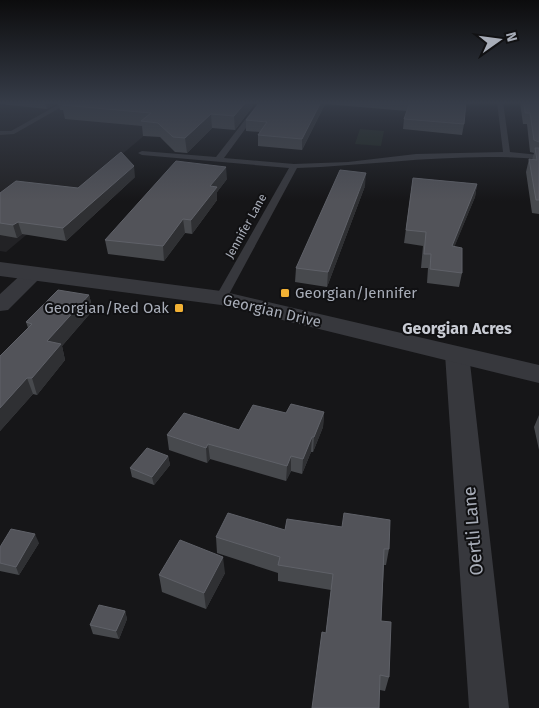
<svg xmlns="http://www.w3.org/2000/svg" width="539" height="708" viewBox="0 0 539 708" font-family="'Fira Sans',sans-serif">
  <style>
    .built { fill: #222225 }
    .green { fill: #1e261f }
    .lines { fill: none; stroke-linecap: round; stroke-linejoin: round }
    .service { fill: #37383d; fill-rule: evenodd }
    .minor { fill: #37383d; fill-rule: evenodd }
    .tertiary { fill: #37383d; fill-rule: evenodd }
    .wall { fill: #47494d }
    .shaded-wall { fill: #2f3033 }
    .building { fill: #525359; stroke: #5f6168 }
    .poi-dot { fill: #f2b134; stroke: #111113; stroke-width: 2 }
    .labels { text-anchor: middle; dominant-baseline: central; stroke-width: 4; stroke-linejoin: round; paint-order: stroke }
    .far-street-label { font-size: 12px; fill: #a8adb8; stroke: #111113 }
    .poi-label { font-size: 15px; fill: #a8adb8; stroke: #111113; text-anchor: start }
    .street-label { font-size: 15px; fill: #a8adb8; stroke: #111113 }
    .neighbourhood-label { font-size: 16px; font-weight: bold; fill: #c9ccd4; stroke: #111113 }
    .near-street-label { font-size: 18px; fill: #a8adb8; stroke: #111113 }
  </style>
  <rect width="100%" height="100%" fill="#161618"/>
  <path class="built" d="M 0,102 L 184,102 L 6,252 L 0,251 Z"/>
  <path class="green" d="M 360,129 L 384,131 L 381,146 L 355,144 Z"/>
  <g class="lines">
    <path class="service" d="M 63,102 L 70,102 L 14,134 L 0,135 L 0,131 L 11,131 Z
      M 259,102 L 265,102 L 224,158 L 294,164 L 348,162 L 416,154 L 503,152 L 497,102 L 503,102 L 510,152 L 539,155 L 539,159 C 457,152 378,165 297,168 L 227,298 L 221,301 L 215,298 L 289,168 L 142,155 L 138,153 L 142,151 L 216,157 Z"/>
    <path class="minor" d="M 33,268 L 40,270 L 43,274 L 40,278 L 8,310 L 0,311 L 0,294 L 26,270 Z
      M 457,347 L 465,349 L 469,354 L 509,708 L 469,708 L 445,354 L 449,349 Z"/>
    <path class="tertiary" d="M 0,262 L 221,291 L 539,365 L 539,383 L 221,305 L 0,276 Z"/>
  </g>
  <path class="wall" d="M 0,102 L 253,102 L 253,106 L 235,130 L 212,128 L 187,153 L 175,152 L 160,137 L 143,136 L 142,126 L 65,119 L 63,110 L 60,110 L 58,103 L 47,109 L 0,104 Z
    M 260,102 L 473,102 L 472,104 L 466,103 L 464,124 L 462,135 L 403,129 L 404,119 L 407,111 L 325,104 L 302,150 L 258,146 L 258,135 L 260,132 L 246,131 L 246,120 Z
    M 520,102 L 539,102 L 539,214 L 532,213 L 526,172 L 529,159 L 532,160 L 534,153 L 530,152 L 527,124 L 523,124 Z
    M 135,177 L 66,241 L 22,234 L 17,238 L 0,235 L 0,193 L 78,188 Z
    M 413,178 L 477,184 L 475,197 L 454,247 L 462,273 L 459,287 L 427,283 L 428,268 L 421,268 L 423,246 L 404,243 Z
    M 227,179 L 217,192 L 217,200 L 192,234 L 185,233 L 164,261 L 108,254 L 105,240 Z
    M 365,186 L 327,287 L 295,282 L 296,268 Z
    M 89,295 L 93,310 L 62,346 L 65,360 L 37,395 L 33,394 L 0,431 L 0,356 L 28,328 L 26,322 Z
    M 324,412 L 323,427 L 313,452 L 311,452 L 302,474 L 291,471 L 286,481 L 210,459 L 207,463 L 169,450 L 167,435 L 239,430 L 286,413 Z
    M 539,415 L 539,450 L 534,427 Z
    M 168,456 L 170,465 L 154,485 L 132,477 L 130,468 Z
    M 285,530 L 389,549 L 386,565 L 384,565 L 381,621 L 389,677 L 385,691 L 380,690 L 326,633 L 331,590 L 278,581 L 278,573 L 217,553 L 216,537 Z
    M 39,543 L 19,575 L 0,571 L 0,547 Z
    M 225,573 L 206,609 L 162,592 L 159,575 Z
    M 125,611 L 127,619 L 119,639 L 93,634 L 90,625 Z"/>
  <path class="shaded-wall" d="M 45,102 L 58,102 L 58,103 L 47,109 Z
    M 246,102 L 253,102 L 253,106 L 235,130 L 234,116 Z
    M 321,102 L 325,102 L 325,104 L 302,150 L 302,139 Z
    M 211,114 L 212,128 L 187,153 L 185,138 Z
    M 134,166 L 135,177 L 66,241 L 63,228 Z
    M 226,167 L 227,179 L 217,192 L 217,200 L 192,234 L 191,220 L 210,186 Z
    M 366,173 L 365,186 L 327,287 L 328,272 Z
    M 477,184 L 475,197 L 449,260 L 452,246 Z
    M 183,219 L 185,233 L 164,261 L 163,246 Z
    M 18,222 L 22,234 L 17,238 L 13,225 Z
    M 89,295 L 93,310 L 62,346 L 65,360 L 37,395 L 32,378 L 47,341 Z
    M 27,378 L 33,394 L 0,431 L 0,408 Z
    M 324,412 L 323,427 L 313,452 L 314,437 Z
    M 312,437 L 311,452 L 302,474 L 303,459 Z
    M 208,444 L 210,459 L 207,463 L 206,448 Z
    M 168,456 L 170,465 L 154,485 L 152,477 Z
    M 291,456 L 291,471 L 286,481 L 287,466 Z
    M 35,534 L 39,543 L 19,575 L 16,567 Z
    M 223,557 L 225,573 L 206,609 L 204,593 Z
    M 125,611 L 127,619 L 119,639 L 116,631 Z"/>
  <path class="building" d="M 68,102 L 246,102 L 234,116 L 211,114 L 185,138 L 173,137 L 158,123 L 141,121 L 151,113 L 62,105 Z
    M 260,102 L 321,102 L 302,139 L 258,135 L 267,122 L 246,120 Z
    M 410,102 L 466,102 L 464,124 L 404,119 Z
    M 524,102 L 539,102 L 539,142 L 534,140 L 530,113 L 525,113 Z
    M 535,148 L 539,148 L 539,200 L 536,200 L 529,159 L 537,160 Z
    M 121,152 L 134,166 L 63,228 L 18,222 L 13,225 L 0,223 L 0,193 L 16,181 L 78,188 Z
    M 176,161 L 226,167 L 210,186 L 217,187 L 191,220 L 183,219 L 163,246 L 105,240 Z
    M 340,170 L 366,173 L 328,272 L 296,268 Z
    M 413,178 L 477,184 L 452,246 L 462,248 L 462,273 L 430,269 L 431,254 L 424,254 L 426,232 L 406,230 Z
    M 58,290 L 89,295 L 47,341 L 61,344 L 32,378 L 27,378 L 0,408 L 0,356 L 32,324 L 26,322 Z
    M 291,404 L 324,412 L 314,437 L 312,437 L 303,459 L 291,456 L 287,466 L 208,444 L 206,448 L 167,435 L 184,413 L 239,430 L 253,405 L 286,413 Z
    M 147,448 L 168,456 L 152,477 L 130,468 Z
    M 228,513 L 285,530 L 287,519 L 342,527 L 344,513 L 390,520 L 389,549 L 384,549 L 381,621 L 391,622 L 389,677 L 380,675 L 379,708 L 312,708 L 322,632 L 326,633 L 333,574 L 278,565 L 280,557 L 216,537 Z
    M 11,529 L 35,534 L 16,567 L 0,563 L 0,547 Z
    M 180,540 L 223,557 L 204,593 L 159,575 Z
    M 99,605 L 125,611 L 116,631 L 90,625 Z"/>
  <linearGradient id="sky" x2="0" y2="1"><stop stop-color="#0c0c0d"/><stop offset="0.51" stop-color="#363c48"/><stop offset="1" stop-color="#363c48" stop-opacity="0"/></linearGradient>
  <rect width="539" height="201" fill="url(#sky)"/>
  <g class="poi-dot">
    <rect x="280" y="288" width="10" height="10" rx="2.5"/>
    <rect x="174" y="303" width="10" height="10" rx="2.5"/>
  </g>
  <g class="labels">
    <g class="far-street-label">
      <text transform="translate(246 226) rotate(-61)">Jennifer Lane</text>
    </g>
    <g class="poi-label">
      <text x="295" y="293">Georgian/Jennifer</text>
      <text x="169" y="308" text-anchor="end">Georgian/Red Oak</text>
    </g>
    <g class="street-label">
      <text transform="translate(272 311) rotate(13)">Georgian Drive</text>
    </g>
    <g class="neighbourhood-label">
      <text x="457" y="328">Georgian Acres</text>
    </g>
    <g class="near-street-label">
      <text transform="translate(473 531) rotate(-95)">Oertli Lane</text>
    </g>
  </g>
  <g transform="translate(499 40) rotate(76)" stroke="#111113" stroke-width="4" paint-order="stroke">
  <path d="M0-4L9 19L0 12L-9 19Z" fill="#a8adb8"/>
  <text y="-8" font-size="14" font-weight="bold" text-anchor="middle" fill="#a8adb8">N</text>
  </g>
</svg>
